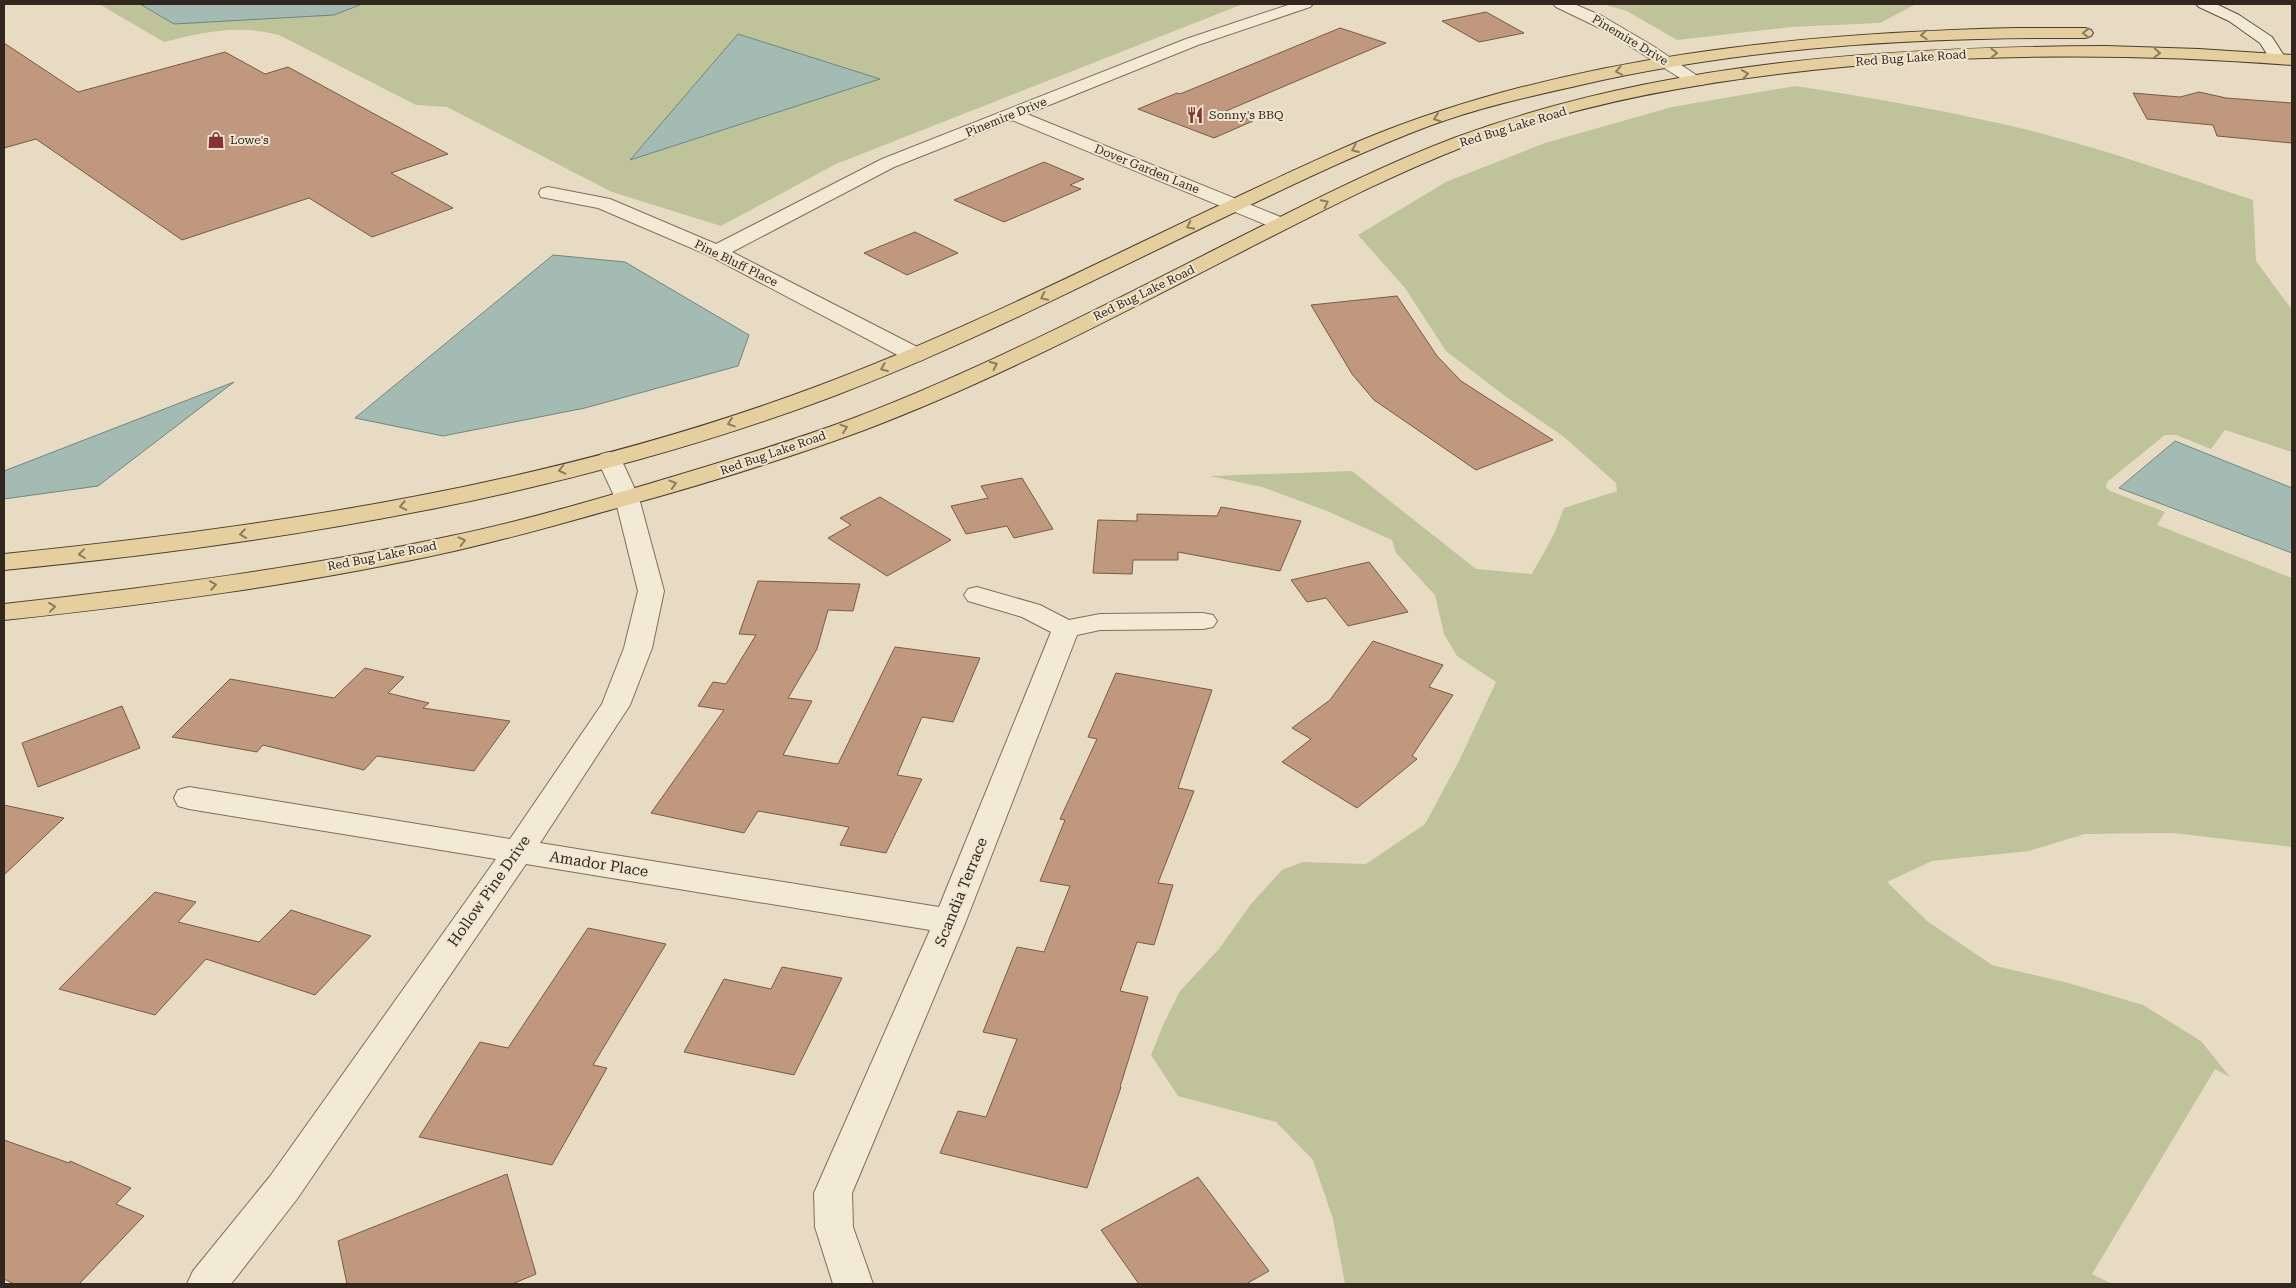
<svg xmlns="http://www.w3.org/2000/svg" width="2296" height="1288" viewBox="0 0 2296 1288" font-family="'Roboto Serif',serif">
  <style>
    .green { fill: #bfc399 }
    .water { fill: #a4bbb4; stroke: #6d8780 }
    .building { fill: #c0987e; stroke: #7a5a45 }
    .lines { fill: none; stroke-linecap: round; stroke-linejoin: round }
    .street-casing { stroke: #7f6e5c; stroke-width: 2 }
    .secondary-casing { stroke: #60503f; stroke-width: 2 }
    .primary-casing { stroke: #4d3d30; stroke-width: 2 }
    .street { fill: #f3ead5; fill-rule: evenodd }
    .secondary { fill: #f3ead5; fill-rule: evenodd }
    .primary { fill: #e6cf9f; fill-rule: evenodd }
    .oneway { stroke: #8c7b5e }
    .labels { text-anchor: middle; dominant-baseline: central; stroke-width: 4; stroke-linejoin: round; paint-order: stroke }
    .far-street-label { font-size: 12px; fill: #31271e; stroke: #f0e6d1 }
    .far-poi-label { font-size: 12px; fill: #31271e; stroke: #f0e6d1; text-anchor: start }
    .street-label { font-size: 15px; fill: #31271e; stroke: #f0e6d1 }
  </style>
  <rect width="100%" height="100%" fill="#e7dcc3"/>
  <path class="green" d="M 99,4 L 1243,4 L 836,164 L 721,226 L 612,192 L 447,107 L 416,105 L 279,35 C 239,24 203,32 164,42 Z
    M 1602,4 L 1916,4 L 1880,23 L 1790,27 L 1677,40 L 1627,11 Z
    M 1795,86 C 1875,98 1954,112 2032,131 C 2107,150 2180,176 2253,200 L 2256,261 L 2292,310 L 2292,452 L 2225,430 L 2211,449 L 2176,435 L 2165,435 L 2107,482 L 2106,487 L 2110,491 L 2165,512 L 2157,525 L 2292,578 L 2292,847 L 2173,833 L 2085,834 L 2029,851 L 1932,861 L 1887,882 L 1927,921 L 1992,965 L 2068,983 L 2143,1005 L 2201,1041 L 2230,1077 L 2215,1069 L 2092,1274 L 2112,1284 L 1345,1284 L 1333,1219 L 1313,1160 L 1276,1122 L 1178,1096 L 1151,1055 L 1163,1025 L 1180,991 L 1219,949 L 1251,904 L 1282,870 L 1303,862 L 1366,864 L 1425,824 L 1460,759 L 1496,682 L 1457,656 L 1444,634 L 1435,595 L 1396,553 L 1392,540 L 1327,511 L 1262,487 L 1210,476 L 1352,471 L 1476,569 L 1532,574 L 1554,534 L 1564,508 L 1617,491 L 1616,483 L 1564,437 L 1505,396 L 1446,351 L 1405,288 L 1358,235 L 1446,182 L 1545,143 L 1672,107 Z"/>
  <path class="water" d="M 140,4 L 362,4 L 334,15 L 174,24 Z
    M 738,34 L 880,79 L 630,160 Z
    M 553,255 L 625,262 L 749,335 L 738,366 L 585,408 L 443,436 L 355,418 Z
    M 234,382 L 98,486 L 4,499 L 4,471 Z
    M 2175,441 L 2292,488 L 2292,553 L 2119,488 Z"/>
  <path class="building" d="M 1486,12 L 1524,33 L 1479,42 L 1442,21 Z
    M 1340,28 L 1386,43 L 1226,111 L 1253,121 L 1214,138 L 1138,109 L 1177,93 L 1180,94 Z
    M 4,43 L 78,92 L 225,52 L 265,74 L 288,67 L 448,154 L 391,173 L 453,208 L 372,237 L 309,198 L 182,240 L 36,139 L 4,148 Z
    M 2199,92 L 2226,98 L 2292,103 L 2292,143 L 2217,136 L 2213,125 L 2147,119 L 2133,93 L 2180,97 Z
    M 1044,162 L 1084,179 L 1070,185 L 1081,189 L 1004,222 L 954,200 Z
    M 915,232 L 958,253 L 907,275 L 864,253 Z
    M 1397,296 L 1437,356 L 1461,381 L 1553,440 L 1476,470 L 1374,400 L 1352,374 L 1311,305 Z
    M 1022,478 L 1053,529 L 1014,538 L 1007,526 L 966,534 L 951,506 L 988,498 L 981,486 Z
    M 880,497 L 951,540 L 887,576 L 828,538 L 851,525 L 840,518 Z
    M 1221,507 L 1301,521 L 1280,571 L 1178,552 L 1178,560 L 1133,560 L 1132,574 L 1093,573 L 1098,520 L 1137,521 L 1137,514 L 1217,516 Z
    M 1369,562 L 1408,612 L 1348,626 L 1326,598 L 1307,602 L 1291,580 Z
    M 758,581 L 860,584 L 853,611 L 828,610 L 817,649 L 788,698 L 812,701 L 783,755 L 838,764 L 895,647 L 980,658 L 953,722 L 922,717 L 897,775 L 922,779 L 886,853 L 840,845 L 849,827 L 758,811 L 744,833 L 651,813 L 724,710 L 698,706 L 713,682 L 726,684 L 756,635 L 739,634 Z
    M 1373,641 L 1443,665 L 1429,687 L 1453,695 L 1412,756 L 1417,759 L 1357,808 L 1282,762 L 1311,739 L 1292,728 L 1330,700 Z
    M 365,668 L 404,677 L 388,693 L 429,703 L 423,708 L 510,721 L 474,771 L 377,756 L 364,770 L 263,745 L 257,752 L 172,737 L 230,679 L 334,698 Z
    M 1116,673 L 1212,690 L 1178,788 L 1194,791 L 1158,883 L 1173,885 L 1154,945 L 1137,942 L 1120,991 L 1148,997 L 1120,1087 L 1121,1087 L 1087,1188 L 940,1153 L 958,1111 L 986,1117 L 1017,1039 L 983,1032 L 1017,947 L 1044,952 L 1070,886 L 1040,881 L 1065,820 L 1060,819 L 1097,739 L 1088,737 Z
    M 122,706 L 140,748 L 38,787 L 22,743 Z
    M 4,805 L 64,818 L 4,875 Z
    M 155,892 L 196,902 L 178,922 L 259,942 L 291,910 L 371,936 L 315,995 L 206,959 L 155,1015 L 59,989 Z
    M 588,928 L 666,944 L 593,1065 L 607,1068 L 552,1165 L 419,1137 L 480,1042 L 508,1048 Z
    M 782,967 L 842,978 L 794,1075 L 684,1052 L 724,979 L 771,989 Z
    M 4,1140 L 69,1163 L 70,1161 L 131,1188 L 116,1204 L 144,1216 L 79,1284 L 14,1284 L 4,1279 Z
    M 507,1174 L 536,1274 L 512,1284 L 347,1284 L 338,1241 Z
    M 1198,1177 L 1269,1271 L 1246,1284 L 1139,1284 L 1101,1230 Z"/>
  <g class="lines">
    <g class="street-casing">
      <path id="street" d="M 1291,4 L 1313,4 L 1310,7 L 1198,45 L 1027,114 L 1288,220 L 1291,224 L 1288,228 L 1281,230 L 1274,228 L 1012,120 L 894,167 L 732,252 L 923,350 L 926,355 L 923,360 L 915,362 L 907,360 L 710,256 L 598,208 L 541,197 L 539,193 L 541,189 L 548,187 L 610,199 L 716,244 L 882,159 L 1186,39 Z
        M 1553,4 L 1574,4 L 1602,16 L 1653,46 L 1705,81 L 1703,85 L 1691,85 L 1608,32 L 1556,7 Z
        M 609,452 L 617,454 L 621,459 L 639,498 L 664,591 L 652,648 L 630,705 L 540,843 L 939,907 L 1051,632 L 1022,617 L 968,601 L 964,595 L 968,589 L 977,587 L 1040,605 L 1069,620 L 1100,614 L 1203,613 L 1213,615 L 1217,621 L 1213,627 L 1203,629 L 1100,630 L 1077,635 L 966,921 L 852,1193 L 853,1227 L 873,1284 L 833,1284 L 815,1227 L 814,1193 L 930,930 L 526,864 L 297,1199 L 231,1284 L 187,1284 L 193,1271 L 271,1175 L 496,859 L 189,809 L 178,806 L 174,798 L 178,790 L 189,787 L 510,839 L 602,704 L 624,648 L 638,591 L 615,498 L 597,459 L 601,454 Z"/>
    </g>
    <g class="secondary-casing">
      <path id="secondary" d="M 2196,4 L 2216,4 L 2239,15 L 2272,37 L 2286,59 L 2284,62 L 2272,62 L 2260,43 L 2229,21 L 2199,7 Z"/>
    </g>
    <g class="primary-casing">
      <path id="primary" d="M 2017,28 L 2085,28 L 2091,30 L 2093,33 L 2091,36 L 2085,38 C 1914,37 1744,47 1576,86 C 1527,97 1477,108 1429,126 C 1368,149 1309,177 1250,205 C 1112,270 976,342 834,396 C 568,496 285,543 4,570 L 4,554 C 280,526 557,484 818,386 C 1005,316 1179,219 1362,140 C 1566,56 1798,33 2017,28 Z
        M 2106,46 L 2199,49 L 2292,55 L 2292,65 C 2121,52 1949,53 1778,74 C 1671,87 1564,108 1463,147 C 1389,176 1318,213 1247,249 C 1122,313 998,379 867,429 C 789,458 708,483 628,505 C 570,521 512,538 454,551 C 306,584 154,604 4,620 L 4,604 C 154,587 304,568 451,536 C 527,520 602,498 675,476 C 735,458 795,440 854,418 C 985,368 1109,303 1234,240 C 1306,204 1378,167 1454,138 C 1661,61 1888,47 2106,46 Z"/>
    </g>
    <use href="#street" class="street"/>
    <use href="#secondary" class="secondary"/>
    <use href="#primary" class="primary"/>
  </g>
  <defs><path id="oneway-chevron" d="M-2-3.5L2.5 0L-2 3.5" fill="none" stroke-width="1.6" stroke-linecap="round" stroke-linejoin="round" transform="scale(1.25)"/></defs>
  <g class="oneway">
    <use href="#oneway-chevron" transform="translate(2086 33) rotate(-179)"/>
    <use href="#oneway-chevron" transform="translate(1924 35) rotate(177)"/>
    <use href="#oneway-chevron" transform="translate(1994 53) rotate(-1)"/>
    <use href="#oneway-chevron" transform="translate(2157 53) rotate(2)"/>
    <use href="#oneway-chevron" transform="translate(1619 71) rotate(169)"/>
    <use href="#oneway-chevron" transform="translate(1745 74) rotate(-9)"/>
    <use href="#oneway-chevron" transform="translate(1437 118) rotate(162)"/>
    <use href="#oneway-chevron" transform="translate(1355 149) rotate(157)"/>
    <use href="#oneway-chevron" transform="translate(1325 203) rotate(-26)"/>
    <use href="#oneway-chevron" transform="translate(1190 226) rotate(154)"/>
    <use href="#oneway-chevron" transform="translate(1044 297) rotate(154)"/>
    <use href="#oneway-chevron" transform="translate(994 365) rotate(-25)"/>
    <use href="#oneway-chevron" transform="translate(884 368) rotate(158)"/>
    <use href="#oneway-chevron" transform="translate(731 423) rotate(161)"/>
    <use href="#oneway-chevron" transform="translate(844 428) rotate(-19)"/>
    <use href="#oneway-chevron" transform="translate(562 470) rotate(166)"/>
    <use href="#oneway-chevron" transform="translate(673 484) rotate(-16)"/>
    <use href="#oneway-chevron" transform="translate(403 506) rotate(169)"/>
    <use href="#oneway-chevron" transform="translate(243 534) rotate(172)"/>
    <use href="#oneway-chevron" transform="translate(462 541) rotate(-14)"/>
    <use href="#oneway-chevron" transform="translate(82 554) rotate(174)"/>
    <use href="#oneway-chevron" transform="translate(213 585) rotate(-9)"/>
    <use href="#oneway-chevron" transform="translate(52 607) rotate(-6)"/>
  </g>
  <defs>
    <g id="restaurant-bare" transform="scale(1.35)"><path d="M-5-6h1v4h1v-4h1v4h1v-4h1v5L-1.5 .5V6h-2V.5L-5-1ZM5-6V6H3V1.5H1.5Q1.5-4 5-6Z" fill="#853436" stroke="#f0e6d1" stroke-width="2.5" paint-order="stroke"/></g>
    <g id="shop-bare" transform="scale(1.35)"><path d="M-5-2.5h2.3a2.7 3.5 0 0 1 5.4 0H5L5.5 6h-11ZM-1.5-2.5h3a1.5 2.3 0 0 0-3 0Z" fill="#853436" stroke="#f0e6d1" stroke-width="2.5" paint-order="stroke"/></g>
  </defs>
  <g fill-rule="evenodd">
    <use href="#restaurant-bare" x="1195" y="115"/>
    <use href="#shop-bare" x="216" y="140"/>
  </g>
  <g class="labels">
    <g class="far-street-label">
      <text transform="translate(1630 40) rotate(31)">Pinemire Drive</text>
      <text transform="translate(1911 58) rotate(-4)">Red Bug Lake Road</text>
      <text transform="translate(1006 117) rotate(-22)">Pinemire Drive</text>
      <text transform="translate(1513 127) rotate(-17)">Red Bug Lake Road</text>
      <text transform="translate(1147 169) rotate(22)">Dover Garden Lane</text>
      <text transform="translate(736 263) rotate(26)">Pine Bluff Place</text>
      <text transform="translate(1144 293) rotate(-26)">Red Bug Lake Road</text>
      <text transform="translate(773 453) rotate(-19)">Red Bug Lake Road</text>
      <text transform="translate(382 556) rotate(-11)">Red Bug Lake Road</text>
    </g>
    <g class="far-poi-label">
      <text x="1209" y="115">Sonny's BBQ</text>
      <text x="230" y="140">Lowe's</text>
    </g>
    <g class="street-label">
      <text transform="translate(599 864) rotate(9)">Amador Place</text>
      <text transform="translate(489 891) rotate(-55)">Hollow Pine Drive</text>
      <text transform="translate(961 892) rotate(-68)">Scandia Terrace</text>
    </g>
  </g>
  <rect width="2296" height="1288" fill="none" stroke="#31271e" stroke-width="10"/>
</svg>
